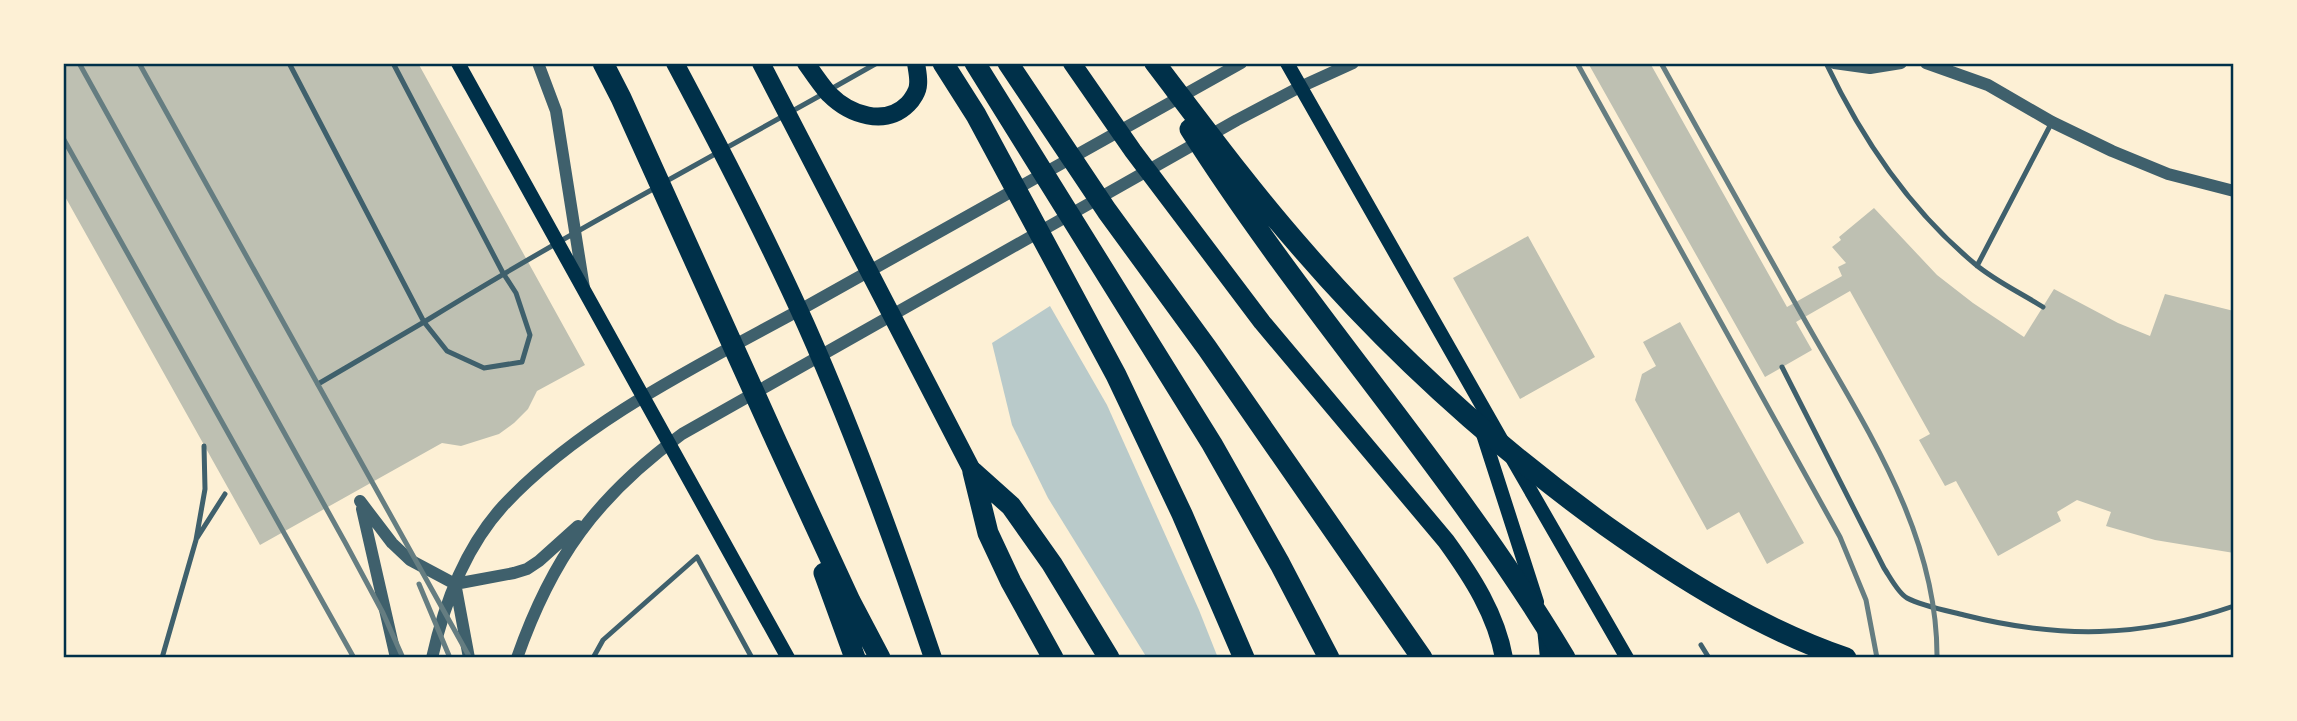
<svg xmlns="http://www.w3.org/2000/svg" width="2297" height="721" viewBox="0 0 2297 721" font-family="'Fira Sans Condensed',sans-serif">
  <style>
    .green { fill: #b9caca }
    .building { fill: #bec0b2 }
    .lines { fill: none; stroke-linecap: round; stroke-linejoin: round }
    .service { stroke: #3f606c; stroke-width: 5 }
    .tertiary { stroke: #3f606c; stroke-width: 12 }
    .secondary { stroke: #003049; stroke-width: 14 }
    .primary { stroke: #003049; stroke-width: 18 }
    .motorway { stroke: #003049; stroke-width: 21 }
    .rail { stroke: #657d81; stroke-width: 5 }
    .neatline { fill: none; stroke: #003049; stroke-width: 2.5 }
  </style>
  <rect width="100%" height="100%" fill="#fdf0d5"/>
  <path class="green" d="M 1050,306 L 1107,405 L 1199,610 L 1218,658 L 1147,658 L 1048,498 L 1012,425 L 992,343 Z"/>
  <path class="building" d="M 63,63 L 418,63 L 585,365 L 537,391 L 528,409 L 514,423 L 499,434 L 461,446 L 442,443 L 260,545 L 63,193 Z
    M 1588,63 L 1650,63 L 1787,307 L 1842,276 L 1838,267 L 1846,263 L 1832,247 L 1841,240 L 1839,237 L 1874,208 L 1937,275 L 1973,303 L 2024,337 L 2054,289 L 2118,323 L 2150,336 L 2165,294 L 2234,311 L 2234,553 L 2155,540 L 2106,526 L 2111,512 L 2077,500 L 2057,512 L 2061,521 L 1998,556 L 1956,481 L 1945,486 L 1919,440 L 1930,434 L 1850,291 L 1796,322 L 1812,350 L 1765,377 Z
    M 1528,236 L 1595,357 L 1520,399 L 1453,278 Z
    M 1680,322 L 1804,543 L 1767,564 L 1739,512 L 1707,530 L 1635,400 L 1642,374 L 1656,366 L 1643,342 Z"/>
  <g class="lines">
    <path class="service" d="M 289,63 L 424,322 L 318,384
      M 393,63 L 503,273 L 516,293 L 530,335 L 522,362 L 484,368 L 447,351 L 424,322 C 500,275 577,231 655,188
      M 1826,63 C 1862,139 1910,210 1975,264 C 1995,281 2021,293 2043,307
      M 831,89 L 877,63
      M 663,183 L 823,94
      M 1977,266 L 2052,122
      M 1782,367 L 1884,568 C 1890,577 1898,593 1907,598 C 1922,606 1948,611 1964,615 C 2059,639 2141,638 2234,606
      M 197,538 L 225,494
      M 1701,645 L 1709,658
      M 162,658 L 196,540 L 205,489 L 204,446
      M 593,658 L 603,640 L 697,557 L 752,658"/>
    <path class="tertiary" d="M 538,63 L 556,111 L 584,288
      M 1834,63 L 1870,68 L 1901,63
      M 1926,63 L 1988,85 L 2052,122 L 2112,151 L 2168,174 L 2234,191
      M 360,501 L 392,543 L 410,560 L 455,584 L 514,573 L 527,569 L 539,561 L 578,526
      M 362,509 L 396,658
      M 456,588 L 469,658
      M 432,658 C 444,604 465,548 503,506 C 583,420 705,362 807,306 C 952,225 1096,144 1241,63
      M 517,658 C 552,558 596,497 682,434 L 1237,120 L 1298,88 L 1353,63"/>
    <path class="secondary" d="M 458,63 L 788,658
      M 1287,63 L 1501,439
      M 1481,428 L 1537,602
      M 1513,460 L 1627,658
      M 1544,628 L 1547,658"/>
    <path class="primary" d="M 675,63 C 721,149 766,236 806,325 C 854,433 895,545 933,658
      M 761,63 L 973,472
      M 806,63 C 813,73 821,85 829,94 C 850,115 885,127 908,104 C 912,100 918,91 918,85 C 919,78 917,70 916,63
      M 1072,63 L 1133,151 L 1262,322 L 1446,541 C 1472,577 1496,614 1504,658"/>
    <path class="motorway" d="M 603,63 L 621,98 L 777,443 L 850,601 L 880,658
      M 943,63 L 976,115 L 1116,375 L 1182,514 L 1244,658
      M 975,63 L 1212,444 L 1280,564 L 1329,658
      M 1008,63 L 1107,211 L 1207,348 L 1422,658
      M 1155,63 C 1203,126 1250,190 1302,249 C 1392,353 1495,446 1606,526 C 1681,579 1759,628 1846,658
      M 1190,129 C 1306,312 1454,472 1565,658
      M 973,472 L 1011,506 L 1052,564 L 1109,658
      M 973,472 L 988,533 L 1011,582 L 1053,658
      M 824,573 L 855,658"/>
    <path class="rail" d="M 79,63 L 346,544 L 383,613 L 403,658
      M 139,63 L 470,658
      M 1577,63 L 1840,537 L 1866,600 L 1877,658
      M 1661,63 C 1708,148 1756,233 1803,317 C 1863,424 1938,531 1937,658
      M 63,138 L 354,658
      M 419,584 L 450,658"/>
  </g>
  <rect width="2297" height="721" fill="none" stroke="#fdf0d5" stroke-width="130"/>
  <rect x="65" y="65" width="2167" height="591" class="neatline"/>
</svg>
